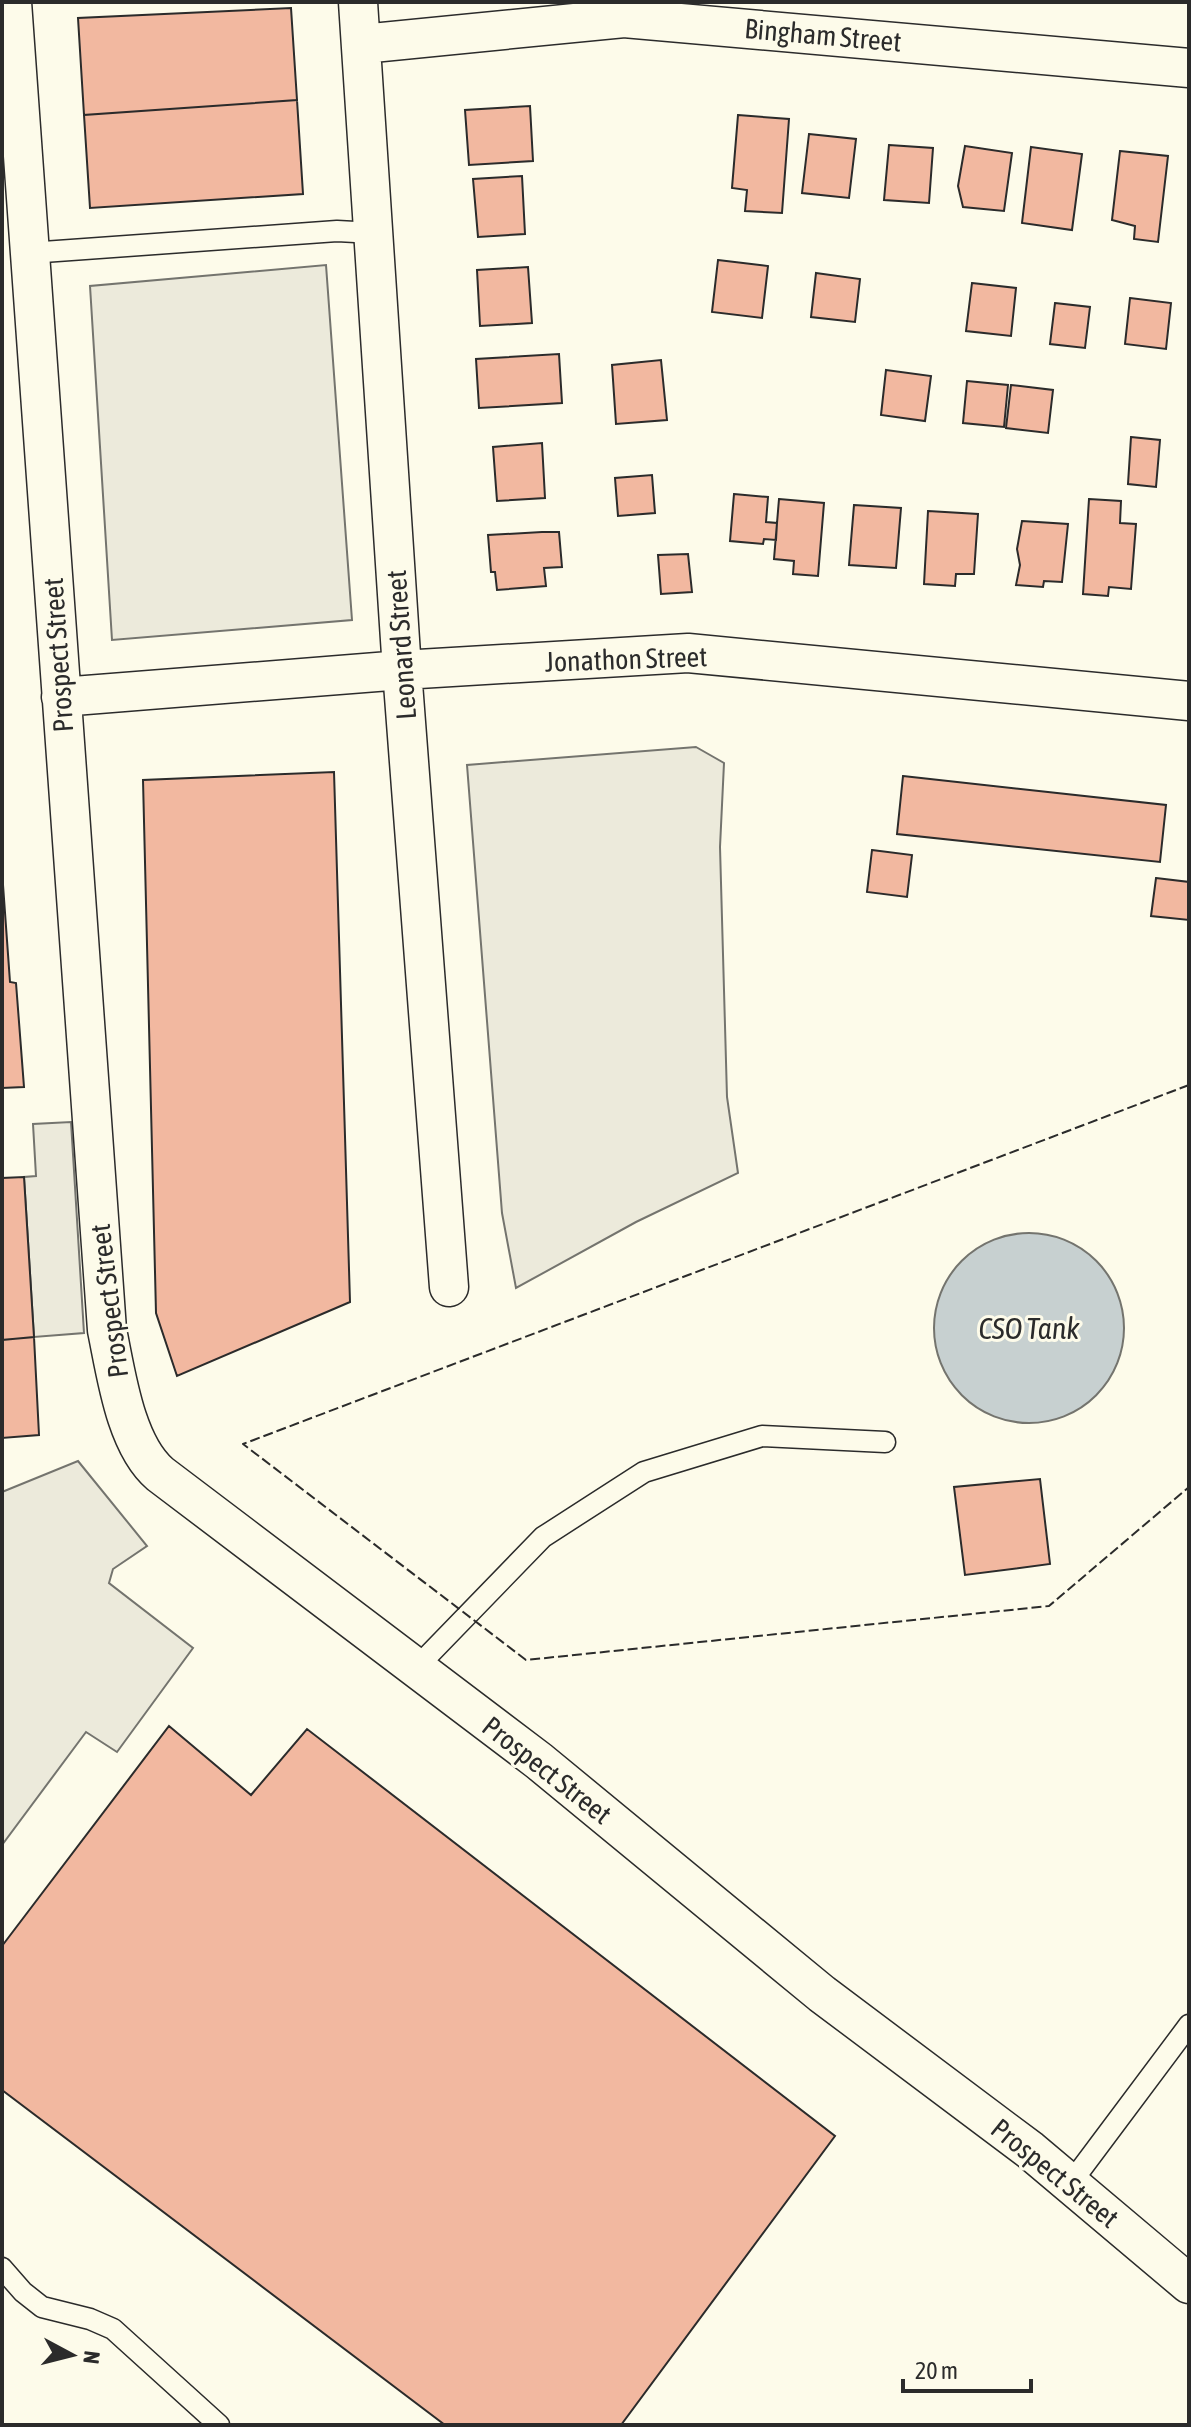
<svg xmlns="http://www.w3.org/2000/svg" width="1191" height="2427" viewBox="0 0 1191 2427" font-family="'Asap Condensed',sans-serif">
  <style>
    .parking { fill: #eceadb; stroke: #74746e; stroke-width: 2 }
    .water { fill: #c7d0d0; stroke: #74746e; stroke-width: 2 }
    .building { fill: #f2b8a0; stroke: #2b2b2b; stroke-width: 2 }
    .lines { fill: none; stroke-linecap: round; stroke-linejoin: round }
    .lane-casing { stroke: #2b2b2b; stroke-width: 23 }
    .street-casing { stroke: #2b2b2b; stroke-width: 41 }
    .lane { stroke: #fdfbea; stroke-width: 20 }
    .street { stroke: #fdfbea; stroke-width: 38 }
    .fence { stroke: #2b2b2b; stroke-width: 2; stroke-dasharray: 10 4; stroke-linecap: butt }
    .labels { text-anchor: middle; dominant-baseline: central; stroke-width: 6; stroke-linejoin: round; paint-order: stroke }
    .street-label { font-size: 28px; fill: #2b2b2b; stroke: #fdfbea }
    .water-label { font-size: 30px; font-style: italic; fill: #2b2b2b; stroke: #fdfbea }
  </style>
  <rect width="100%" height="100%" fill="#fdfbea"/>
  <path class="parking" d="M 326,265 L 352,620 L 112,640 L 90,286 Z
    M 696,747 L 724,763 L 720,847 L 727,1097 L 738,1173 L 636,1222 L 516,1288 L 502,1213 L 467,765 Z
    M 71,1122 L 84,1333 L 34,1337 L 24,1177 L 36,1176 L 33,1124 Z
    M 78,1461 L 147,1546 L 113,1569 L 109,1583 L 193,1648 L 117,1752 L 86,1732 L 2,1845 L 2,1492 Z"/>
  <path class="water" d="M934 1328a95 95 0 1 1 190 0a95 95 0 1 1-190 0Z"/>
  <path class="building" d="M 291,8 L 297,100 L 84,115 L 78,18 Z
    M 297,100 L 303,194 L 90,208 L 84,115 Z
    M 530,106 L 533,161 L 469,165 L 465,110 Z
    M 738,115 L 789,119 L 782,213 L 745,211 L 747,190 L 732,188 Z
    M 809,134 L 856,139 L 849,198 L 802,193 Z
    M 889,145 L 933,148 L 929,203 L 884,200 Z
    M 965,146 L 1012,153 L 1004,211 L 963,207 L 958,186 Z
    M 1031,147 L 1082,154 L 1072,230 L 1022,223 Z
    M 1120,151 L 1168,156 L 1158,242 L 1134,239 L 1135,226 L 1112,220 Z
    M 522,176 L 525,234 L 478,237 L 473,179 Z
    M 718,260 L 768,266 L 762,318 L 712,312 Z
    M 528,267 L 532,323 L 480,326 L 477,270 Z
    M 816,273 L 860,279 L 855,322 L 811,317 Z
    M 972,283 L 1016,288 L 1011,336 L 966,331 Z
    M 1130,298 L 1171,303 L 1166,349 L 1125,344 Z
    M 1055,303 L 1090,307 L 1085,348 L 1050,344 Z
    M 559,354 L 562,403 L 479,408 L 476,359 Z
    M 661,360 L 667,420 L 616,424 L 612,365 Z
    M 886,370 L 931,376 L 925,421 L 881,415 Z
    M 967,381 L 1008,385 L 1004,427 L 963,423 Z
    M 1011,385 L 1053,390 L 1048,433 L 1006,428 Z
    M 1131,437 L 1160,440 L 1156,487 L 1128,484 Z
    M 542,443 L 545,498 L 497,501 L 493,447 Z
    M 652,475 L 655,513 L 618,516 L 615,478 Z
    M 734,494 L 768,497 L 766,522 L 777,523 L 776,540 L 764,539 L 763,544 L 730,541 Z
    M 779,499 L 824,503 L 818,576 L 793,574 L 794,561 L 774,559 Z
    M 1089,499 L 1121,501 L 1120,523 L 1136,524 L 1131,589 L 1109,587 L 1108,596 L 1083,594 Z
    M 854,505 L 901,508 L 896,568 L 849,565 Z
    M 928,511 L 978,514 L 974,574 L 956,574 L 955,586 L 924,584 Z
    M 1022,521 L 1068,524 L 1062,582 L 1044,581 L 1043,587 L 1016,585 L 1020,565 L 1017,549 Z
    M 542,532 L 559,532 L 562,567 L 544,568 L 546,586 L 497,590 L 495,572 L 491,572 L 488,535 Z
    M 688,554 L 692,592 L 661,594 L 658,555 Z
    M 334,772 L 350,1302 L 177,1376 L 156,1313 L 143,780 Z
    M 903,776 L 1166,805 L 1160,862 L 897,834 Z
    M 872,850 L 912,855 L 907,897 L 867,892 Z
    M 2,871 L 10,982 L 16,983 L 24,1087 L 2,1088 Z
    M 1156,878 L 1189,882 L 1189,920 L 1151,916 Z
    M 24,1177 L 34,1337 L 2,1340 L 2,1178 Z
    M 34,1337 L 39,1435 L 2,1438 L 2,1340 Z
    M 1040,1479 L 1050,1564 L 965,1575 L 954,1487 Z
    M 169,1726 L 251,1795 L 307,1729 L 835,2136 L 621,2425 L 445,2425 L 2,2090 L 2,1946 Z"/>
  <g class="lines">
    <g class="lane-casing">
      <path id="lane" d="M 29,253 L 337,231 L 374,233
        M 416,1668 L 543,1537 L 644,1472 L 762,1436 L 885,1442
        M 1070,2184 L 1189,2025
        M 2,2268 L 23,2292 L 42,2307 L 90,2319 L 113,2329 L 219,2425"/>
    </g>
    <g class="street-casing">
      <path id="street" d="M 12,2 L 107,1330 C 116,1373 125,1444 160,1474 L 539,1761 L 822,1994 L 1030,2150 L 1189,2284
        M 358,2 L 402,670 L 449,1287
        M 362,44 L 624,18 L 1189,68
        M 61,697 L 402,670 L 688,653 L 1189,701"/>
    </g>
    <use href="#lane" class="lane"/>
    <use href="#street" class="street"/>
    <path class="fence" d="M 1189,1085 L 243,1444 L 526,1660 L 1049,1606 L 1189,1487"/>
  </g>
  <g class="labels">
    <g class="street-label">
      <text transform="translate(823 35) rotate(5)">Bingham Street</text>
      <text transform="translate(401 645) rotate(-94)">Leonard Street</text>
      <text transform="translate(58 655) rotate(-94)">Prospect Street</text>
      <text transform="translate(626 659) rotate(-2)">Jonathon Street</text>
      <text transform="translate(109 1301) rotate(-97)">Prospect Street</text>
      <text transform="translate(547 1770) rotate(38)">Prospect Street</text>
      <text transform="translate(1055 2173) rotate(39)">Prospect Street</text>
    </g>
    <g class="water-label">
      <text x="1029" y="1328">CSO Tank</text>
    </g>
  </g>
  <rect width="1191" height="2427" fill="none" stroke="#2b2b2b" stroke-width="8"/>
  <g transform="translate(72 2355) rotate(97)" stroke="#fdfbea" stroke-width="6" paint-order="stroke">
  <path d="M0-6L14 30L0 20L-14 30Z" fill="#2b2b2b"/>
  <text y="-12" font-size="22" font-weight="bold" text-anchor="middle" fill="#2b2b2b">N</text>
  </g>
  <path d="M903 2379v12h128v-12" fill="none" stroke="#2b2b2b" stroke-width="4"/>
  <text x="915" y="2379" font-size="24" fill="#2b2b2b" stroke="#fdfbea" stroke-width="6" paint-order="stroke">20 m</text>
</svg>
